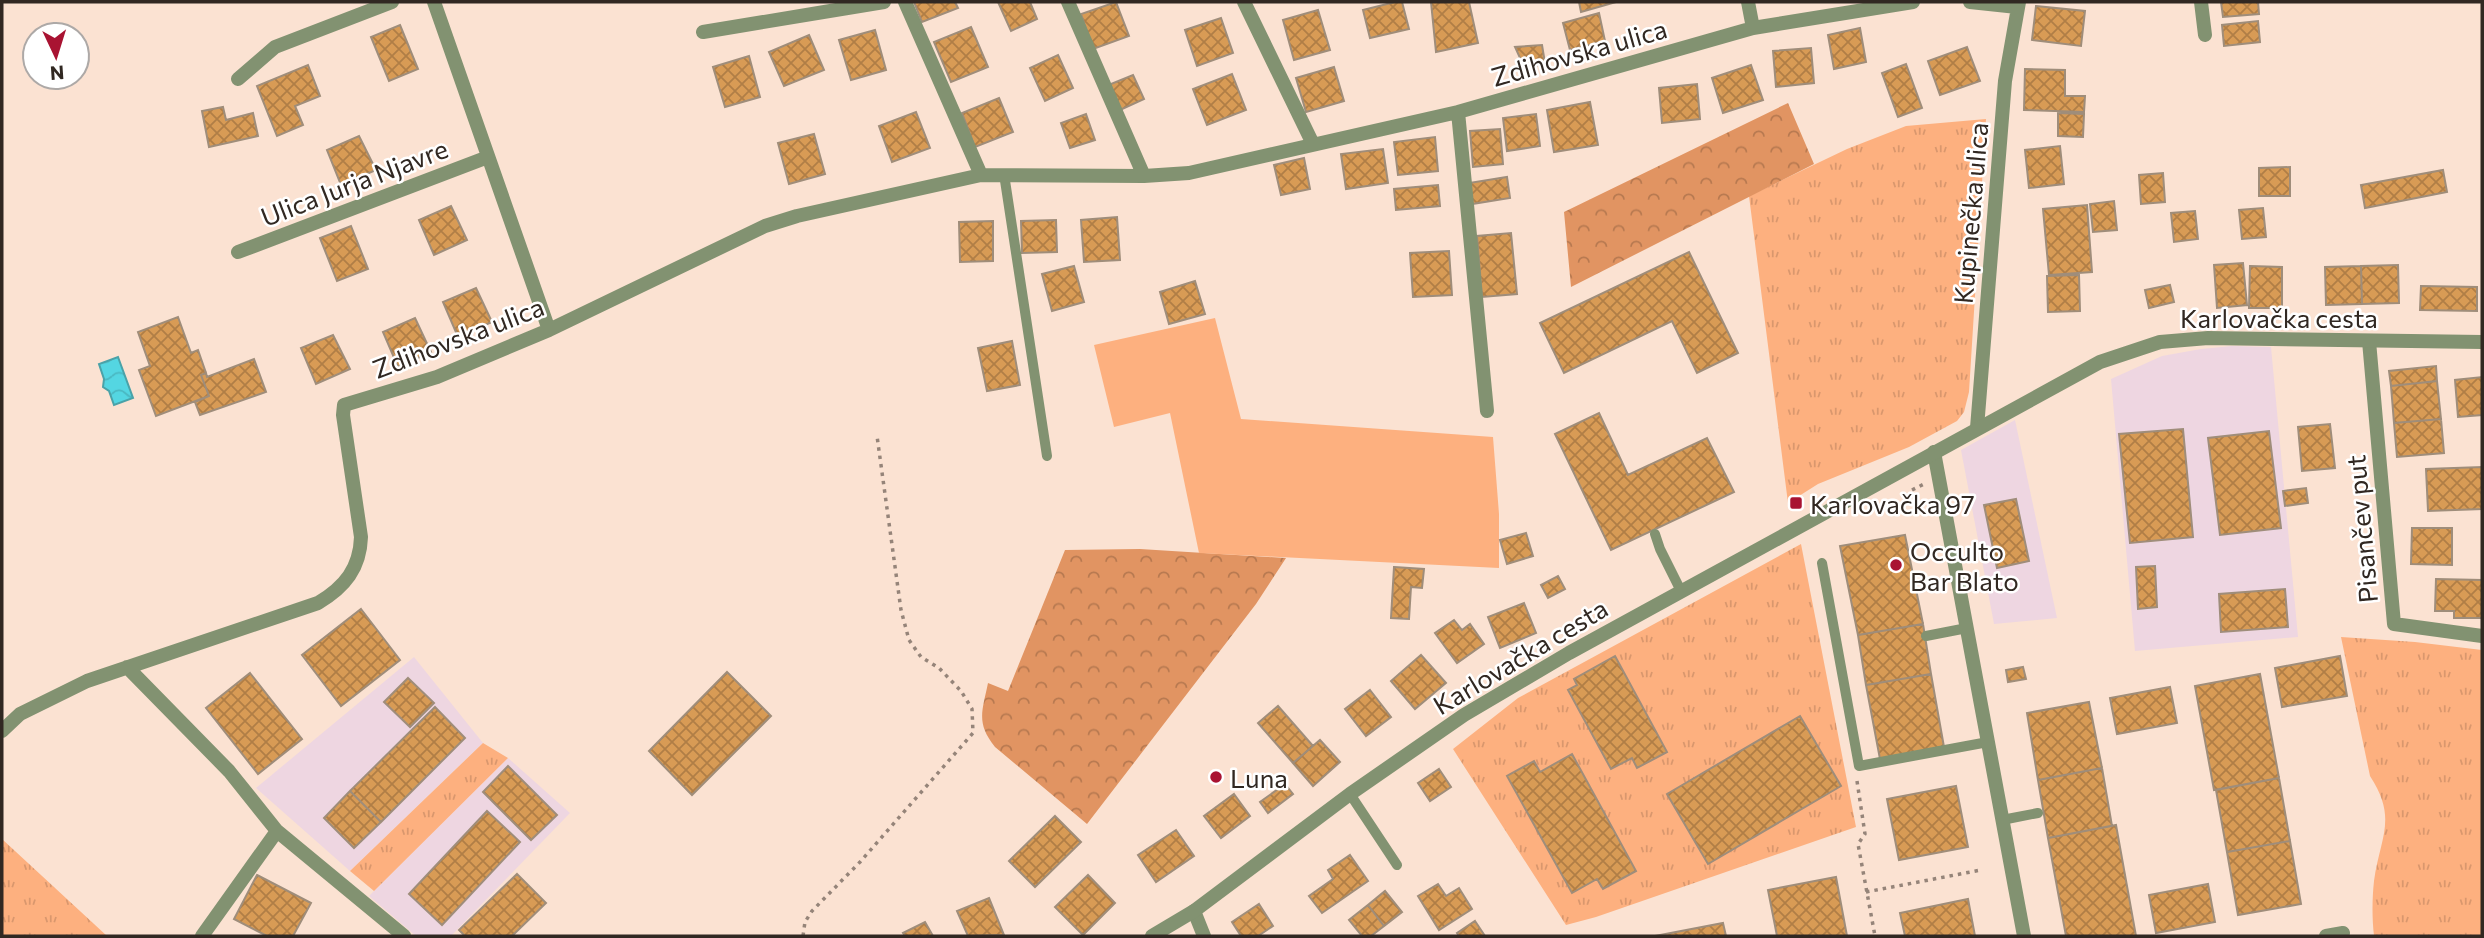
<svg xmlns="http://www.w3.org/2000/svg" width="2484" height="938" viewBox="0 0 2484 938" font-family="Commissioner,sans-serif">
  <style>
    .commercial { fill: #eed6e1 }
    .grass { fill: url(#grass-tufts) }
    .forest { fill: url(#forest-crowns) }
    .garden { fill: #fdb07f }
    .water { fill: url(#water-waves); stroke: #4aa2a8; stroke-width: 2 }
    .building { fill: url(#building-cross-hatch); stroke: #9f8d7a; stroke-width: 2 }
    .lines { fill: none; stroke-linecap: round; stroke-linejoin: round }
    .path { stroke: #958479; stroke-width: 3.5; stroke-dasharray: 3.5 5; stroke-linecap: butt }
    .service { stroke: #829271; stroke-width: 10 }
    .minor { stroke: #829271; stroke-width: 14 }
    .tertiary { stroke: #829271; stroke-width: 14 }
    .poi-dot { fill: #a91332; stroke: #fff; stroke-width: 2.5 }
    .labels { text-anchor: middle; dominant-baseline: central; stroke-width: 5; stroke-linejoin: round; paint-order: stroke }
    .street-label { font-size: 26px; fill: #312822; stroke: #fff }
    .poi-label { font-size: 26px; fill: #312822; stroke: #fff; text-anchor: start }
  </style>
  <defs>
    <pattern id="grass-tufts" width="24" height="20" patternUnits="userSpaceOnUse" patternTransform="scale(1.75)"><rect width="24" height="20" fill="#fdb07f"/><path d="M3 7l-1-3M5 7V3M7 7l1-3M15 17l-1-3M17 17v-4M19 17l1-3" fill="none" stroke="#d9976d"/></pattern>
    <pattern id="forest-crowns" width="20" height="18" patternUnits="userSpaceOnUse" patternTransform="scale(1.75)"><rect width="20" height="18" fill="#e19462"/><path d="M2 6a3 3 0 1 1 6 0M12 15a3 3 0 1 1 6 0" fill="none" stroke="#b77950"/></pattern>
    <pattern id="water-waves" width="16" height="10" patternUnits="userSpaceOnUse" patternTransform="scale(1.75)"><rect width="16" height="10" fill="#54d6e2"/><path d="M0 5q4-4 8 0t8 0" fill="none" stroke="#4ab8c2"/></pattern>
    <pattern id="building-cross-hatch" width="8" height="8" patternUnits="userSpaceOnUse" patternTransform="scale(1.75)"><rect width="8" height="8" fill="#d89b55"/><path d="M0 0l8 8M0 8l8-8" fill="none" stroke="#b07e46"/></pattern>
  </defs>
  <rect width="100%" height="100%" fill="#fbe2d2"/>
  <path class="commercial" d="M 2232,346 L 2271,347 L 2298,637 L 2135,651 L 2111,379 L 2162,356 L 2201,349 Z
    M 2015,420 L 2057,618 L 1994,624 L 1961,450 Z
    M 414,657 L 483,743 L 350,871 L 256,788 Z
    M 508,758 L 570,813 L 451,936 L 416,936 L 369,896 Z"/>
  <path class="grass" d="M 1986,119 L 1969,392 L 1964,412 L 1957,421 L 1909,447 L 1818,484 L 1788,503 L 1749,196 L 1847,149 L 1906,126 Z
    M 1801,544 L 1856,827 L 1596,917 L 1566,925 L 1453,749 L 1518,698 Z
    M 2341,637 L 2415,642 L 2482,650 L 2482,936 L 2374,936 C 2372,919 2372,899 2374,881 C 2380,837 2398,819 2370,776 Z
    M 483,743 L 508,758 L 374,891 L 350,871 Z
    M 2,839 L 107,936 L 2,936 Z"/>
  <path class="forest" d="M 1788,103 L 1814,164 L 1571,287 L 1564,212 Z
    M 1140,549 L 1286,558 L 1256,604 L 1087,824 L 995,747 C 976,723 982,712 988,683 L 1008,691 L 1065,550 Z"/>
  <path class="garden" d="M 1215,318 L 1241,419 L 1493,437 L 1499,514 L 1499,568 L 1199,553 L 1170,413 L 1114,427 L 1094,345 Z"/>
  <path class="water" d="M 118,357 L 133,398 L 114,405 L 109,391 L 103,387 L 104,379 L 99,364 Z"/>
  <path class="building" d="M 914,2 L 955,2 L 958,8 L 922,22 Z
    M 998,2 L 1030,2 L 1037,19 L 1011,31 Z
    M 1116,2 L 1129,36 L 1093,49 L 1081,14 Z
    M 1395,2 L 1402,2 L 1409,29 L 1370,38 L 1363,10 Z
    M 1431,2 L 1469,2 L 1478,43 L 1436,52 Z
    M 1579,2 L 1616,2 L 1581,12 Z
    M 2221,2 L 2258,2 L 2259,14 L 2223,17 Z
    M 2036,6 L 2085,11 L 2081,46 L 2032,40 Z
    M 1318,10 L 1330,50 L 1294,60 L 1283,20 Z
    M 1599,13 L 1605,41 L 1570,50 L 1563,23 Z
    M 1221,18 L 1233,53 L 1197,66 L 1185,30 Z
    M 2258,21 L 2260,42 L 2224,46 L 2222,25 Z
    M 400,25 L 418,69 L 389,81 L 371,37 Z
    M 971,27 L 988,67 L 951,82 L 934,42 Z
    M 1860,28 L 1866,62 L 1834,69 L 1828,35 Z
    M 875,30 L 886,70 L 851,80 L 839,40 Z
    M 809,35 L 824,70 L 784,86 L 769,52 Z
    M 1542,45 L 1545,63 L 1525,69 L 1515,47 Z
    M 1967,47 L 1980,81 L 1940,95 L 1928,61 Z
    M 1811,48 L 1814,83 L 1776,87 L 1773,51 Z
    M 1058,55 L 1073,88 L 1045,101 L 1030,68 Z
    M 749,56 L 760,97 L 725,107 L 713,67 Z
    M 1906,64 L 1922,108 L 1898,117 L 1882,73 Z
    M 308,65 L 320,96 L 295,106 L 303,125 L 277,136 L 257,86 Z
    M 1751,65 L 1763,100 L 1723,113 L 1712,78 Z
    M 1334,67 L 1344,101 L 1306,112 L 1296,78 Z
    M 2025,69 L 2065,70 L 2065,96 L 2085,96 L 2084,112 L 2024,110 Z
    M 1232,74 L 1246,110 L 1207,125 L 1193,89 Z
    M 1133,75 L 1144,99 L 1118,111 L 1106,86 Z
    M 1697,84 L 1700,119 L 1662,123 L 1659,88 Z
    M 999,98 L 1013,132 L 975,147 L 962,113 Z
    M 1590,102 L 1598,145 L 1554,152 L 1547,110 Z
    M 223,107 L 226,120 L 253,113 L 258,136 L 209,147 L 202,111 Z
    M 916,112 L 930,148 L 892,162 L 879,126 Z
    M 2058,113 L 2084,114 L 2083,137 L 2058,136 Z
    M 1086,114 L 1095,140 L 1070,148 L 1061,123 Z
    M 1536,114 L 1540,146 L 1507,151 L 1503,118 Z
    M 1500,129 L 1503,164 L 1473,167 L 1470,131 Z
    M 814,134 L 825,174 L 789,184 L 778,143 Z
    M 359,136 L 376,170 L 341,185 L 327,150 Z
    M 1435,137 L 1438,171 L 1398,175 L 1394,142 Z
    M 2060,146 L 2064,184 L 2029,188 L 2025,150 Z
    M 1383,149 L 1388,183 L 1346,189 L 1341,154 Z
    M 1304,158 L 1310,189 L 1281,195 L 1274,165 Z
    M 2290,167 L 2290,196 L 2259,196 L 2259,168 Z
    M 2443,170 L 2447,192 L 2365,208 L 2361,185 Z
    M 2163,173 L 2165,202 L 2141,204 L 2139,175 Z
    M 1507,177 L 1510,198 L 1472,204 L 1469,183 Z
    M 1438,185 L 1440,206 L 1396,210 L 1394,189 Z
    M 2114,201 L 2117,230 L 2093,232 L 2090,204 Z
    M 2087,205 L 2092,272 L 2049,275 L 2043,209 Z
    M 451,206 L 467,240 L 434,255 L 419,220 Z
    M 2263,208 L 2266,237 L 2242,239 L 2239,210 Z
    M 2195,211 L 2198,239 L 2174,242 L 2171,213 Z
    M 1117,217 L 1120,260 L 1084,262 L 1081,220 Z
    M 1056,220 L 1057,252 L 1022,253 L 1021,221 Z
    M 993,221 L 993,261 L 960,262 L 959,222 Z
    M 351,226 L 368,269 L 337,281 L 320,238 Z
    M 1511,233 L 1517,294 L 1482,297 L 1477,236 Z
    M 1449,251 L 1452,295 L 1413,297 L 1410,253 Z
    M 1689,252 L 1738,353 L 1697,373 L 1672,321 L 1564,373 L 1540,323 Z
    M 2243,263 L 2247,305 L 2217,308 L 2214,265 Z
    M 2398,265 L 2399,303 L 2362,304 L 2361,266 Z
    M 1074,266 L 1084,302 L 1052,311 L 1042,274 Z
    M 2250,266 L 2282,267 L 2282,308 L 2249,308 Z
    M 2361,266 L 2362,304 L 2326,305 L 2325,267 Z
    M 2079,275 L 2080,311 L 2048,312 L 2047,276 Z
    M 1195,281 L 1205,314 L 1169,324 L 1160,292 Z
    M 2170,285 L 2174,302 L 2149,308 L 2145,290 Z
    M 2421,286 L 2477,287 L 2477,311 L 2420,310 Z
    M 476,288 L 492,322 L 458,337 L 443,302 Z
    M 178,317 L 191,353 L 198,350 L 206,373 L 201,375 L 209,396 L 156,416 L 139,370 L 150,366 L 138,332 Z
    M 415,318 L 431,352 L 398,367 L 383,332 Z
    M 333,335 L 350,369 L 316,384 L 301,348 Z
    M 1012,341 L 1020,385 L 987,391 L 978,348 Z
    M 254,359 L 266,392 L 200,415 L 195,402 L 209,396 L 201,375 L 206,373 L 207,377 Z
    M 2436,366 L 2437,381 L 2391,386 L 2389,371 Z
    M 2482,377 L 2482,415 L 2458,417 L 2455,380 Z
    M 2437,381 L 2441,419 L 2394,423 L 2391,386 Z
    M 1599,413 L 1628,475 L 1707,438 L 1734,492 L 1611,550 L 1555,434 Z
    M 2441,419 L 2444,453 L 2397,457 L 2394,423 Z
    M 2330,424 L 2335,468 L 2302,471 L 2298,427 Z
    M 2183,429 L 2193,537 L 2130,543 L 2119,434 Z
    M 2269,431 L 2281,528 L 2220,535 L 2208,438 Z
    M 2482,467 L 2482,509 L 2428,511 L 2426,469 Z
    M 2306,488 L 2308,503 L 2285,506 L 2283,491 Z
    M 2016,499 L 2029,561 L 1997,568 L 1984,505 Z
    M 2412,528 L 2452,528 L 2452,565 L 2411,564 Z
    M 1526,533 L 1533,556 L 1507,564 L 1500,540 Z
    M 1905,535 L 1923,624 L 1858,635 L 1840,546 Z
    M 2155,566 L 2157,607 L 2138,609 L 2136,567 Z
    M 1394,567 L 1424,569 L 1422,588 L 1411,587 L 1409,619 L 1391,618 Z
    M 1558,576 L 1565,589 L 1548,598 L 1541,585 Z
    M 2436,579 L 2482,580 L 2482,618 L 2454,618 L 2454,611 L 2435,611 Z
    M 2285,589 L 2288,627 L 2221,632 L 2219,594 Z
    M 1524,603 L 1536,633 L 1500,648 L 1488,617 Z
    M 361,609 L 400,660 L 341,706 L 302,655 Z
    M 1454,620 L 1462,630 L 1470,624 L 1484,644 L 1457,663 L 1435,633 Z
    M 1923,624 L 1931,674 L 1866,685 L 1858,635 Z
    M 1421,655 L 1446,683 L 1415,709 L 1391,681 Z
    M 1615,656 L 1667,752 L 1637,768 L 1632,758 L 1611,769 L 1568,690 L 1577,685 L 1574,679 Z
    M 2340,656 L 2347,696 L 2282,707 L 2275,668 Z
    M 2023,667 L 2026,679 L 2008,682 L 2006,670 Z
    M 727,672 L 771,716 L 692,795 L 649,751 Z
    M 250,673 L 302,739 L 258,774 L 206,708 Z
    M 1931,674 L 1944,747 L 1880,759 L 1866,685 Z
    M 2260,674 L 2279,778 L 2214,790 L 2195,686 Z
    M 408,678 L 434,703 L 410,727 L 384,702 Z
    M 2170,687 L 2177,723 L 2117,734 L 2110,698 Z
    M 1370,690 L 1391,717 L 1366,736 L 1345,709 Z
    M 2089,702 L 2102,768 L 2038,780 L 2027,713 Z
    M 1278,706 L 1313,746 L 1293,763 L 1258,723 Z
    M 435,707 L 465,738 L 381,822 L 350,791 Z
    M 1800,716 L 1841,786 L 1708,864 L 1667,794 Z
    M 1320,740 L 1340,762 L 1313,786 L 1293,763 Z
    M 1572,754 L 1636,871 L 1603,889 L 1597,879 L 1572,893 L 1507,776 L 1534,761 L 1540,772 Z
    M 508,766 L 557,815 L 531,840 L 483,792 Z
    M 2102,768 L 2112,826 L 2048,838 L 2038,780 Z
    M 1439,769 L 1451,787 L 1430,801 L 1418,783 Z
    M 2279,778 L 2290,841 L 2227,852 L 2216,790 Z
    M 1285,784 L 1293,794 L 1268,813 L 1260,802 Z
    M 1956,786 L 1968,847 L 1899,860 L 1887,799 Z
    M 350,791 L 381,822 L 354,848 L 324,818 Z
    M 1234,794 L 1250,816 L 1221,838 L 1204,816 Z
    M 487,811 L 520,842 L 442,925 L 409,894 Z
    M 1055,816 L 1081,842 L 1035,887 L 1009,861 Z
    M 2116,825 L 2136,936 L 2066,936 L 2048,838 Z
    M 1176,830 L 1194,856 L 1156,882 L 1138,855 Z
    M 2290,841 L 2301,904 L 2238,915 L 2227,852 Z
    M 1350,855 L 1368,881 L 1322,913 L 1309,896 L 1333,879 L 1328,870 Z
    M 517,874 L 546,903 L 512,936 L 465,936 L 459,930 Z
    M 257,875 L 311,903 L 293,936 L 267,936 L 234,919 Z
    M 1088,875 L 1115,903 L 1083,935 L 1055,907 Z
    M 1836,877 L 1847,936 L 1777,936 L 1768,890 Z
    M 1438,884 L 1446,896 L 1459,888 L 1472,909 L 1439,930 L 1418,896 Z
    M 2208,884 L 2215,922 L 2156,933 L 2149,895 Z
    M 1385,891 L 1402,912 L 1384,926 L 1368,905 Z
    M 989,898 L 1004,935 L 968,936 L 957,911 Z
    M 1968,899 L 1975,936 L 1905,936 L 1900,913 Z
    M 1259,904 L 1273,926 L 1258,936 L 1241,936 L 1232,922 Z
    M 1368,905 L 1384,926 L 1371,936 L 1362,936 L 1349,920 Z
    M 1475,921 L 1485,936 L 1459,936 L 1457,933 Z
    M 925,922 L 933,936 L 905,936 L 903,933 Z
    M 1723,923 L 1726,936 L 1655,936 Z"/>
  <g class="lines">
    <path class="path" d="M 1912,490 L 1924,484
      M 1857,781 L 1865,834 L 1858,844 L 1875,936
      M 1866,892 L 1981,870
      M 803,936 L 805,922 L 812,911 L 860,862 L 973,733 L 972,709 L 961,691 L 939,668 L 921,657 L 909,640 L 901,610 L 877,436"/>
    <path class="service" d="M 1004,174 L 1047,456
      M 1655,534 L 1660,549 L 1681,591
      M 1822,563 L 1859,766 L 1988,742
      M 1926,636 L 1967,628
      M 1350,794 L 1397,865
      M 2002,820 L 2038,813"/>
    <path class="minor" d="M 434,2 L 549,330
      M 905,2 L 981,175
      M 1068,2 L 1144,176
      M 1244,2 L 1313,144
      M 1748,2 L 1753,28
      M 1970,2 L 2017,7
      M 2201,2 L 2205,35
      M 703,32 L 884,2
      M 238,79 L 275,47 L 392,2
      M 1458,112 L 1487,411
      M 238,252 L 488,157
      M 2369,341 L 2394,624 L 2482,636
      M 1977,428 L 2005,81 L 2019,2
      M 1934,452 L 2024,936
      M 127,667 L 229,771 L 277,831
      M 2,731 L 20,714 L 87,681 L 318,603 C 345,587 360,568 361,537 L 343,415 L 344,405 L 437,377 L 549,330 L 765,226 L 797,216 L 981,175 L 1144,176 L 1189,173 L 1458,112 L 1753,28 L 1913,2
      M 1194,911 L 1204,936
      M 202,936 L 277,831 L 404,936
      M 2326,936 L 2343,933"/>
    <path class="tertiary" d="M 1152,936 L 1194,911 L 1350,794 L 1464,715 L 1569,653 L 2100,362 L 2160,342 L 2208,338 L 2482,342"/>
  </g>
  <g class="poi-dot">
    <rect x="1789" y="496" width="14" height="14" rx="3.5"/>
    <circle cx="1896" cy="565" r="7"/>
    <circle cx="1216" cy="777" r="7"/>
  </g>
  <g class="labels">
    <g class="street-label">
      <text transform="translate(1579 52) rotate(-16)">Zdihovska ulica</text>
      <text transform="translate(354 182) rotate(-21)">Ulica Jurja Njavre</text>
      <text transform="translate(1970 213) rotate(-85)">Kupinečka ulica</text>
      <text x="2279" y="317">Karlovačka cesta</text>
      <text transform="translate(458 337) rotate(-21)">Zdihovska ulica</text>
      <text transform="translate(2361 529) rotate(-95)">Pisančev put</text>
      <text transform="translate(1520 656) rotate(-31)">Karlovačka cesta</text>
    </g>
    <g class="poi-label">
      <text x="1810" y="503">Karlovačka 97</text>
      <text x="1910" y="550">Occulto<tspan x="1910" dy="30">Bar Blato</tspan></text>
      <text x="1230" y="777">Luna</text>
    </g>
  </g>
  <rect width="2484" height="938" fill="none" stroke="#312822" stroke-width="7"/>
  <g transform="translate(56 56) rotate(176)"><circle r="33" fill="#ffffff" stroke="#ada9a7" stroke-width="2"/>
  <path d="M0-5L12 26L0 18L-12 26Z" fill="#a91332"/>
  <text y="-10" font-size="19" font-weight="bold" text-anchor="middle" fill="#312822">N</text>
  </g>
</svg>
